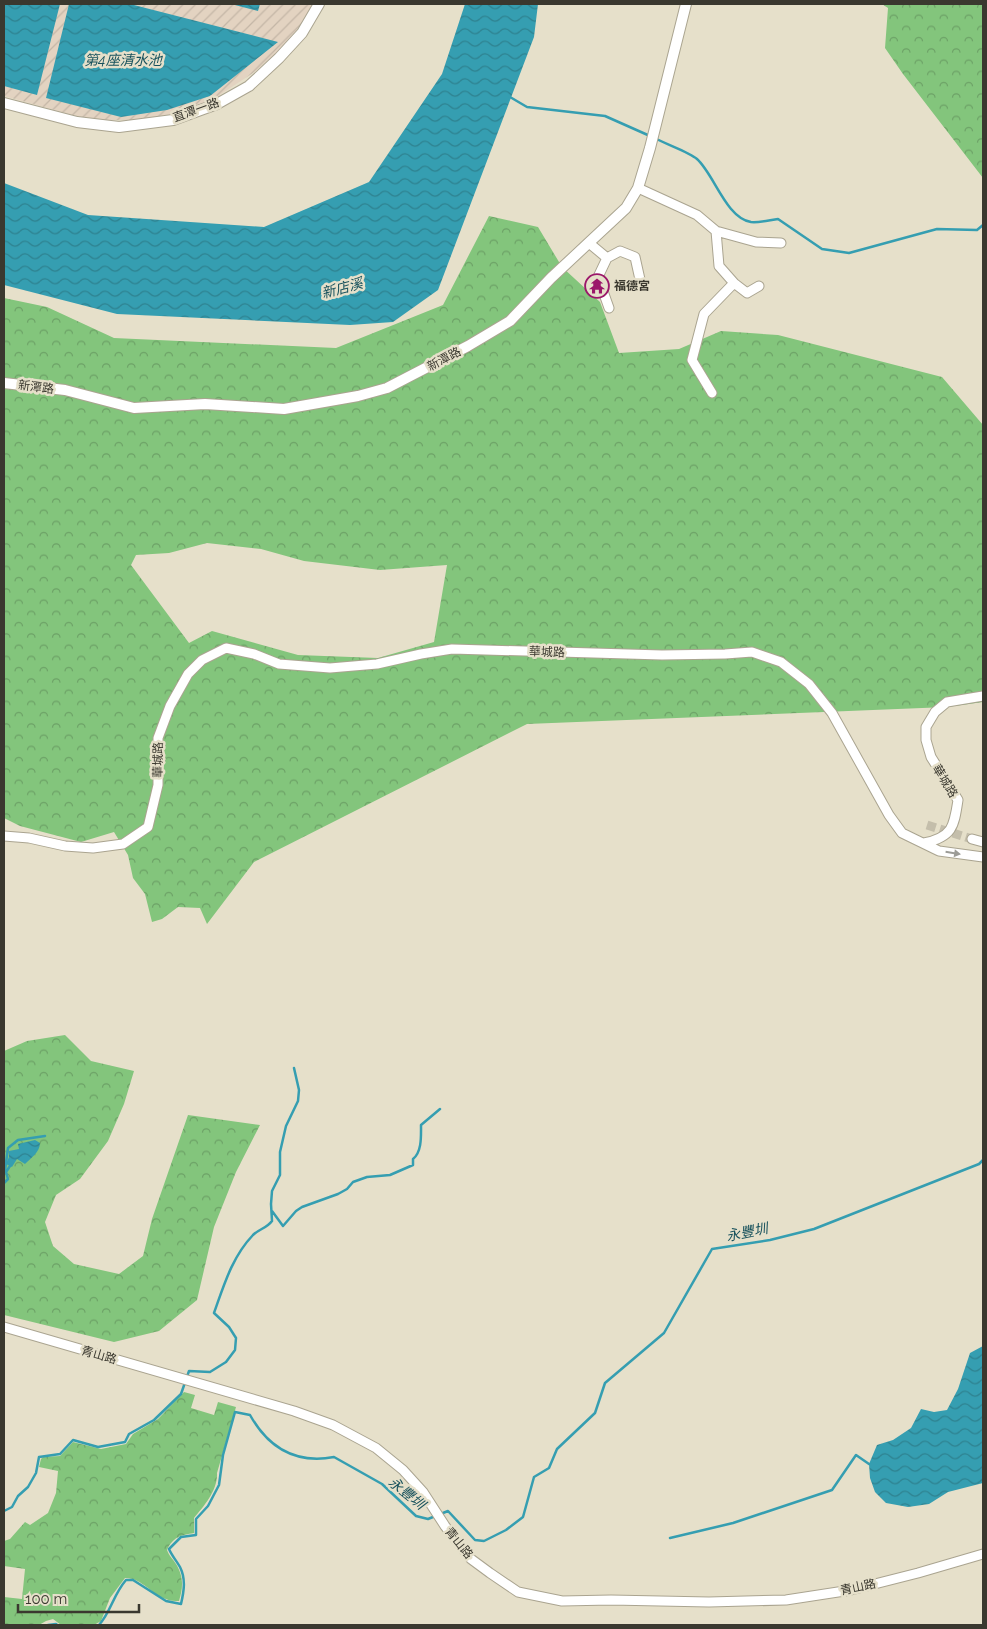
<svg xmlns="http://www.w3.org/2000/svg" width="987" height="1629" viewBox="0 0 987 1629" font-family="Raleway,'Noto Sans TC',sans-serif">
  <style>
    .industrial { fill: url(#industrial-furrows) }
    .forest { fill: url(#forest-crowns); fill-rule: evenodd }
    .water { fill: url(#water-waves) }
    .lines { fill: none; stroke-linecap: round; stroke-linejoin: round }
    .stream { stroke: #359eb1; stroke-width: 2.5 }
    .minor-tunnel { stroke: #c4beab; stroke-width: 9; stroke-dasharray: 9 4.5; stroke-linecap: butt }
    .minor-casing { stroke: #aaa490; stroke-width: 11 }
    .tertiary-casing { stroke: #aaa490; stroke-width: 12 }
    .minor { stroke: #fff; stroke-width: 9 }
    .tertiary { stroke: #fff; stroke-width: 10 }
    .oneway { fill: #9c9c97 }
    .labels { text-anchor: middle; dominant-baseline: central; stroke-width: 5; stroke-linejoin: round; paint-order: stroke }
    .street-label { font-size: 12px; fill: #3a382f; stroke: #e6e0ca }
    .poi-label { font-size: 12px; font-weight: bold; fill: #3a382f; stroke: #e6e0ca; text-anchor: start }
    .water-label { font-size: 14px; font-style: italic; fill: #17515c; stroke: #e6e0ca }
  </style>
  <defs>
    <pattern id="industrial-furrows" width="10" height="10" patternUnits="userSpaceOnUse" patternTransform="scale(1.25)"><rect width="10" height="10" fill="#e3d3c1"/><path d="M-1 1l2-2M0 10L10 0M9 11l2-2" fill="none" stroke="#c4b6a6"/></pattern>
    <pattern id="forest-crowns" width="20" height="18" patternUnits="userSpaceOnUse" patternTransform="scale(1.25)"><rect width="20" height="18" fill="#83c57c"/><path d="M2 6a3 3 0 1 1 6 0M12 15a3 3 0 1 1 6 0" fill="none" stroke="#6ca166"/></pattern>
    <pattern id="water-waves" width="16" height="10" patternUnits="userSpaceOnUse" patternTransform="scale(1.25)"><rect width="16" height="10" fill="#359eb1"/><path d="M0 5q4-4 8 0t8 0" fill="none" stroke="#2e8290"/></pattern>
  </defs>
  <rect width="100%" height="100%" fill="#e6e0ca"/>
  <path class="industrial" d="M 4,4 L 314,4 L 300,26 L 281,49 L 253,73 L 215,98 L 173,114 L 132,120 L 108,120 L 80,117 L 4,96 Z"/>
  <path class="forest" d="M 882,4 L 983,4 L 983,178 L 903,74 L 885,48 L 888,8 Z
    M 489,216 L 538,227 L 562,267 L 600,302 L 619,353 L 679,349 L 721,331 L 778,335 L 942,377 L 983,425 L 983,702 L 947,707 L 527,724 L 254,862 L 207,924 L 200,908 L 178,907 L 162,919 L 152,922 L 145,894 L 133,878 L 128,855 L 114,832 L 81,842 L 20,826 L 4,818 L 4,298 L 47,307 L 114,338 L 336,348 L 443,305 ZM 207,543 L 261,549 L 304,561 L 380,570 L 447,565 L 434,642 L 378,658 L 298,655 L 212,631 L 189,643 L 131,565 L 136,555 L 169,553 Z
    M 65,1035 L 91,1061 L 134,1071 L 124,1104 L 108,1141 L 80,1179 L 56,1195 L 45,1222 L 53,1246 L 74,1264 L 119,1274 L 143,1256 L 152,1219 L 188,1115 L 260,1125 L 236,1172 L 214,1227 L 197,1300 L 159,1331 L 114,1342 L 4,1315 L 4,1051 L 27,1041 Z
    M 184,1392 L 195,1395 L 191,1408 L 214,1415 L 218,1402 L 236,1407 L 217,1473 C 218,1490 204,1506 194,1518 L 194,1533 C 181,1535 173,1537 167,1550 C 169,1556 173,1559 176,1564 C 184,1577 183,1588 179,1601 C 175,1601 170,1601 166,1599 C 152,1595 141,1577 125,1578 L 110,1598 L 101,1621 L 94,1625 L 61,1625 L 53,1619 L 46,1621 L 39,1625 L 4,1625 L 4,1597 L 22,1599 L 25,1569 L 4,1566 L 4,1541 L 10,1539 L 25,1522 L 30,1525 L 48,1513 L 56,1493 L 58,1471 L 39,1467 L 41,1459 L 43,1457 L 60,1456 L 73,1442 L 101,1449 L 126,1444 L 133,1434 L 158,1419 Z"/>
  <path class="water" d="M 4,4 L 60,4 L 37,95 L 4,86 Z
    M 69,4 L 130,4 L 278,42 L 210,96 L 167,110 L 121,117 L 46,98 Z
    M 231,4 L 260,4 L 258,11 Z
    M 465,4 L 538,4 L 534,37 L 438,290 L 393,322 L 350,325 L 117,314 L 4,285 L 4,183 L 88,215 L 264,227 L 369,182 L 442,74 Z
    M 35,1140 L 40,1143 C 40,1152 31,1158 25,1164 L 17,1159 L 12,1167 L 6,1164 L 9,1157 L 9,1151 L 19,1149 L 18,1144 Z
    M 983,1346 L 983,1483 L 948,1492 L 929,1504 L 908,1507 L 886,1503 L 875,1492 L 870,1478 L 869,1464 L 877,1445 L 893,1440 L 911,1428 L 921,1409 L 934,1412 L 947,1410 L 958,1389 L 970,1353 Z"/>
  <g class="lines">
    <path class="stream" d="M 510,97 L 527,107 L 605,116 L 650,136
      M 655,138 C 665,144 689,152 697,159 C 714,174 726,218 751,222 C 759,223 770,220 778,219 L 822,249 L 849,253 L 937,229 L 977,230 L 983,225
      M 6,1172 L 5,1170 L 8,1148 L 18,1140 L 45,1136
      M 4,1183 L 8,1179 L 6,1172 L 10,1166
      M 272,1211 L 283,1226 L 296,1211 L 302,1207 L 338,1194 L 347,1189 L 353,1182 L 367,1177 L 390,1175 L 413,1165 L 413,1159 C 422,1152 421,1136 421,1125 L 440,1109
      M 4,1511 L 12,1507 L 18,1496 L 28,1487 L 36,1473 L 39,1457 L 60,1454 L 73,1440 L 98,1447 L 125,1442 L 129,1434 L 154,1420 L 181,1394 L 189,1371 L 210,1372 L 226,1362 L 235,1350 L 236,1338 L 229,1327 L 214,1313 C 224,1285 232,1257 253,1235 C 259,1229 267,1228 272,1221 L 271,1204 L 272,1191 L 280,1175 L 280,1152 L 286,1126 L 298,1101 L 299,1090 L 294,1068
      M 670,1538 L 733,1523 L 832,1490 L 856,1455 L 869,1464
      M 48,1625 L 56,1624 L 57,1625
      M 99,1625 C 111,1612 113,1595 126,1580 L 133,1580 L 166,1601 L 181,1604 C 184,1591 186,1579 180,1567 C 176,1560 172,1556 169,1549 L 181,1537 L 196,1535 L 196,1519 L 208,1506 L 219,1485 L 223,1455 L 235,1412 L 250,1415 C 269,1449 296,1464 334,1457 L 382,1484 L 416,1516 L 428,1519 L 448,1511 L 475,1540 L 484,1541 L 506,1530 L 523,1517 L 534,1477 L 549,1468 L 557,1449 L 595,1413 L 605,1383 L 664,1333 L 712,1249 L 770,1240 L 814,1229 L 979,1164 L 983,1160"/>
    <path class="minor-tunnel" d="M 927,825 L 972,839"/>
    <g class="minor-casing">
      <path id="minor" d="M 638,188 L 697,215 L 716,231 L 719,266 L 734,283 L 704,314 L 692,360 L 712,393
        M 716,231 L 756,242 L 781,243
        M 589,243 L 607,258 L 620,251 L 635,257 L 641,284
        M 607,258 L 598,277 L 609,308
        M 734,283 L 747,293 L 759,286
        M 4,836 L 29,838 L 65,846 L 93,848 L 123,844 L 148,827 L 158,785 L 158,738 L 170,706 L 188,674 L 202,660 L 226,648 L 254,654 L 279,664 L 330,668 L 377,664 L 421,654 L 452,649 L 662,655 L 725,654 L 752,652 L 781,662 L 809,684 L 832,713 L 889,815 L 902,833 L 939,851 L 983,857
        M 972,839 L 983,842
        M 924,843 C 953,837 954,826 958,800 L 931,757 L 926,740 L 926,727 L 935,712 L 947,702 L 983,696
        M 4,1327 L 294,1411 L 333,1425 L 376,1448 L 403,1470 L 423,1492 L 445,1526 L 471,1559 L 490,1573 L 518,1592 L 562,1601 L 611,1600 L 709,1602 L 786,1600 L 851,1590 L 918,1573 L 983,1554"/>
    </g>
    <g class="tertiary-casing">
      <path id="tertiary" d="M 4,103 L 77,122 L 119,127 L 173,120 L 217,104 L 249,86 L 279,58 L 302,33 L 319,4
        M 4,383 L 65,390 L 134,408 L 205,404 L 284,409 L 358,396 L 387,388 L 468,346 L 510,321 L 551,278 L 626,208 L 638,188 L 650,148 L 686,4"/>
    </g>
    <use href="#minor" class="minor"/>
    <use href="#tertiary" class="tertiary"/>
  </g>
  <defs><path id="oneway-solid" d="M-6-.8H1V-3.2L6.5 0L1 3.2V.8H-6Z" transform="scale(1.25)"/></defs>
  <use class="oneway" href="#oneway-solid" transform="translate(953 853) rotate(9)"/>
  <defs>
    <g id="temple-ring" transform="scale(1.25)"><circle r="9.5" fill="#e6e0ca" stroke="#9b176a" stroke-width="1.5"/><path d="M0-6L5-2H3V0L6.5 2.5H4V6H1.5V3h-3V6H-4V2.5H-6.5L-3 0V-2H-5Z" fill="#9b176a"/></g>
  </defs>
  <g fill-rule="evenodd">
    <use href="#temple-ring" x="597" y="286"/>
  </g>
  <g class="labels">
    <g class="street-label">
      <text transform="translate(196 110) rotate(-20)">直潭一路</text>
      <text transform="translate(444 359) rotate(-28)">新潭路</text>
      <text transform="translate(36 387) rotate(7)">新潭路</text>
      <text transform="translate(547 652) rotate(2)">華城路</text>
      <text transform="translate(158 760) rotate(-89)">華城路</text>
      <text transform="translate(945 781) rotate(59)">華城路</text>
      <text transform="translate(99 1355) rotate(16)">青山路</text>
      <text transform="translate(459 1543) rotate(51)">青山路</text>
      <text transform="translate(858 1587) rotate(-12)">青山路</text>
    </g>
    <g class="poi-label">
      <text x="614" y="286">福德宮</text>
    </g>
    <g class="water-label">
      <text x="123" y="60">第4座清水池</text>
      <text transform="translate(342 288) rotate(-15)">新店溪</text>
      <text transform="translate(747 1232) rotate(-11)">永豐圳</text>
      <text transform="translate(407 1493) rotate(39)">永豐圳</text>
    </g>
  </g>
  <rect width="987" height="1629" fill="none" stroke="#3a382f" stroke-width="10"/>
  <path d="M18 1604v8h121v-8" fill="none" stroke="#3a382f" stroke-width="2.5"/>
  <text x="25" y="1604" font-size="15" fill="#3a382f" stroke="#e6e0ca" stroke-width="4" paint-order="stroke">100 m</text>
</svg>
